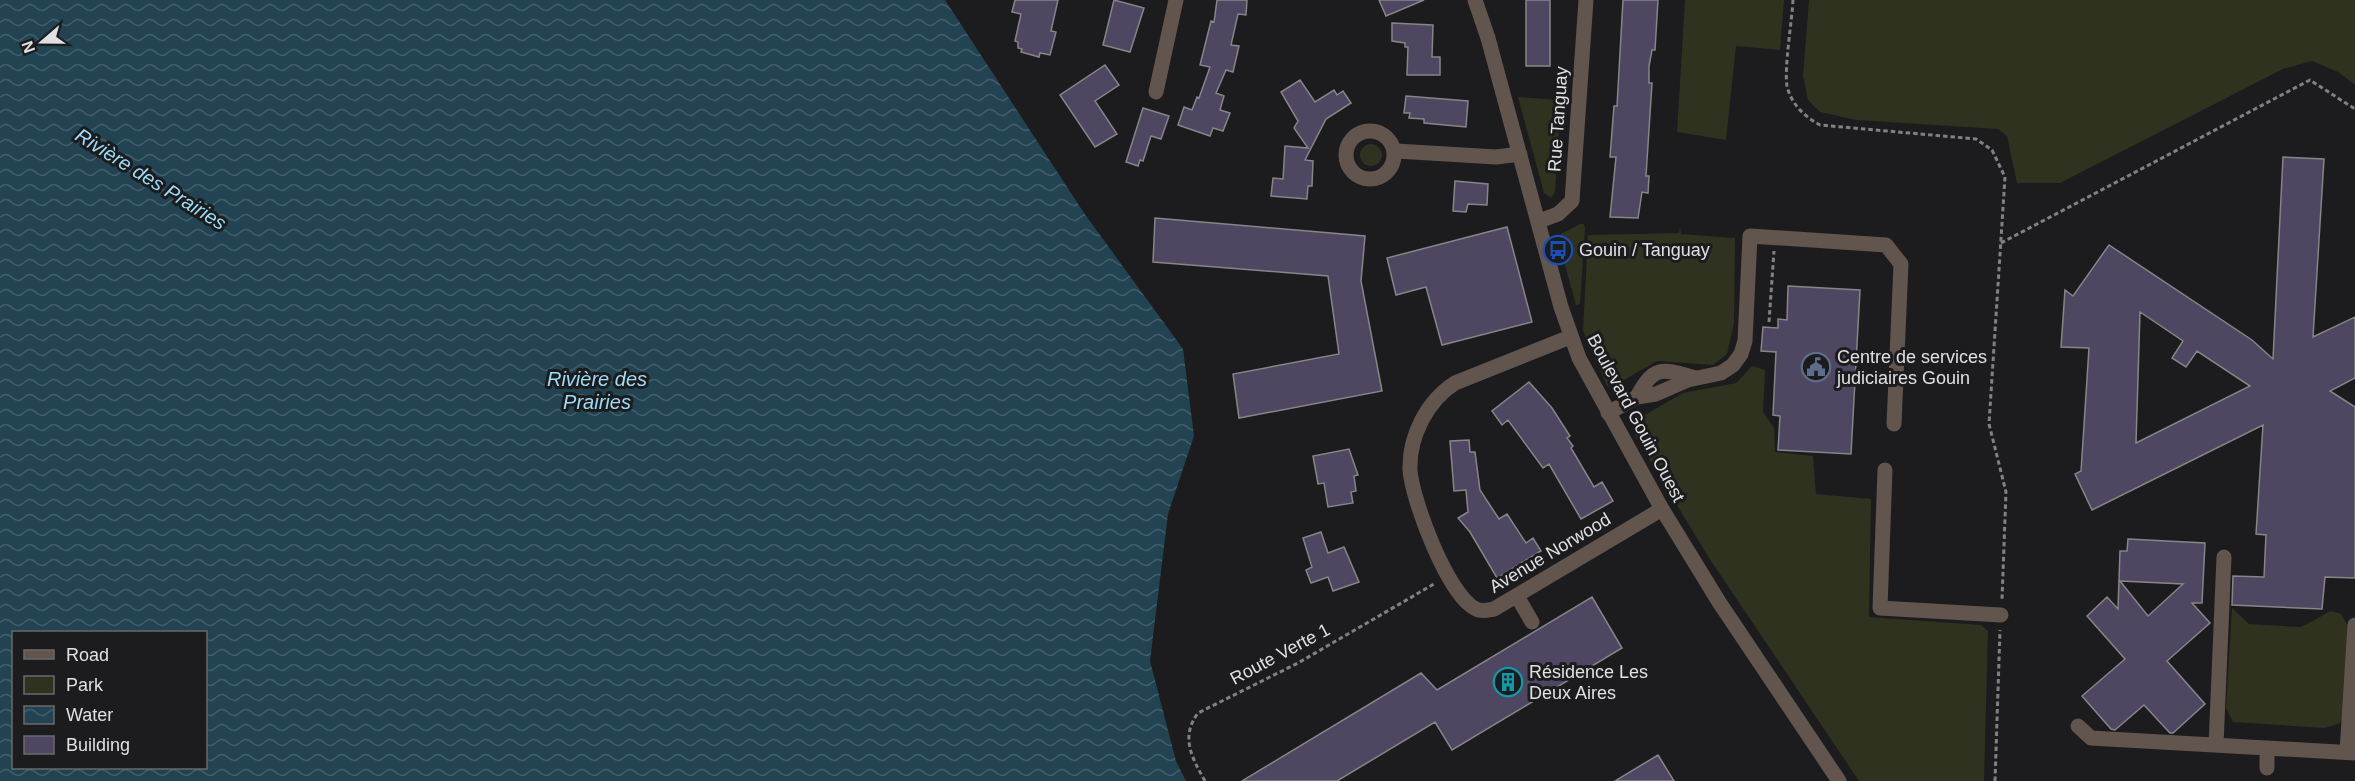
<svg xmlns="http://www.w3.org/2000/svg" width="2355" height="781" viewBox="0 0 2355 781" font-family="Helvetica,sans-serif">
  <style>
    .green { fill: #2e321f }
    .water { fill: url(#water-waves); fill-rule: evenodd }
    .building { fill: #4f4661; stroke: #868588; stroke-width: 1.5; fill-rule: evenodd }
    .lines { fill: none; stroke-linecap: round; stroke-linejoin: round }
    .path { stroke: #818083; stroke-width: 3; stroke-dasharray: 4.5 3; stroke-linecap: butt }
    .minor { stroke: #61554d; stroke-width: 15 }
    .labels { text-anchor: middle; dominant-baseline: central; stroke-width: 6; stroke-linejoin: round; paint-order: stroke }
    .street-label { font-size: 18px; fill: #e0e0e2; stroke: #1c1b1e }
    .poi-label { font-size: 18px; fill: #e0e0e2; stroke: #1c1b1e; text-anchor: start }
    .water-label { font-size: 20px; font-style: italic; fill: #9bdcf7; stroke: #1c1b1e }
  </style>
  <defs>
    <pattern id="water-waves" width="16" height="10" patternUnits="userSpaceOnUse" patternTransform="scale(1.5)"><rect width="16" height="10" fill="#224351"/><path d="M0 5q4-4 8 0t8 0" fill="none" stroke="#425e6a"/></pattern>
  </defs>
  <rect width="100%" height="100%" fill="#1c1b1e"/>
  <path class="green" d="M 1685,0 L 1784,0 L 1780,50 L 1736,46 L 1726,140 L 1677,132 Z
    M 1809,0 L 2355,0 L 2355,85 L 2338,72 L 2312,61 L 2283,69 L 2060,183 L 2017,183 L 2007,136 L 1998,129 L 1856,120 L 1820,112 L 1808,100 L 1803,76 Z
    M 1518,97 L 1561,100 L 1555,192 L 1551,198 L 1544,193 Z
    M1360 155a11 11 0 1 1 22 0a11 11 0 1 1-22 0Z
    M 1580,224 L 1584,224 L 1585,228 L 1580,304 L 1576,305 L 1558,240 L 1561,234 Z
    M 1680,227 L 1681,234 L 1735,238 L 1734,324 L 1727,354 L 1713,365 L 1657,361 L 1612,387 L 1607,386 L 1583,331 L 1588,235 L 1679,233 Z
    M 1752,366 L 1765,370 L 1763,412 L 1774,428 L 1775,452 L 1813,456 L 1816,494 L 1871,499 L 1869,617 L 1981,625 L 1988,631 L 1984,781 L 1859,781 L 1709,558 L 1635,436 L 1634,421 L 1683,393 L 1736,383 Z
    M 2232,608 L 2249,624 L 2301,627 L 2331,611 L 2341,614 L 2349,628 L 2343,715 L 2340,723 L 2325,728 L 2233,722 L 2226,708 Z"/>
  <path class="water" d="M 0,0 L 945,0 L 1084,213 L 1183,349 L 1194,436 L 1168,514 L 1150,661 L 1176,761 L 1186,781 L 0,781 ZM 14,632 L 206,632 L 206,768 L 14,768 Z"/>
  <path class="building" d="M 1015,0 L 1058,0 L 1051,31 L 1056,32 L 1050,55 L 1040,53 L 1039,57 L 1021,52 L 1022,49 L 1018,48 L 1018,42 L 1015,41 L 1021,14 L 1012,12 Z
    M 1114,0 L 1144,8 L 1130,52 L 1103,45 Z
    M 1217,0 L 1247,0 L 1246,15 L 1238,14 L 1231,45 L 1239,46 L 1233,72 L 1226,70 L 1216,93 L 1224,96 L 1220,110 L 1230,113 L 1223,131 L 1213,128 L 1210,136 L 1178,125 L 1184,107 L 1192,110 L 1197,97 L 1199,98 L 1210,67 L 1200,65 L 1211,21 L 1214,22 Z
    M 1379,0 L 1424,0 L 1386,16 Z
    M 1526,0 L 1550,0 L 1550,66 L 1526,66 Z
    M 1623,0 L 1658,0 L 1655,50 L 1652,50 L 1649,66 L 1649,83 L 1652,83 L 1646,176 L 1649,176 L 1648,193 L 1642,192 L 1638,218 L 1610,217 L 1616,157 L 1610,157 L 1614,106 L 1617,106 Z
    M 1392,23 L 1433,25 L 1432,57 L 1440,57 L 1440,75 L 1407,75 L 1408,47 L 1405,47 L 1405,43 L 1392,41 Z
    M 1105,65 L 1119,85 L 1095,101 L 1117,134 L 1095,147 L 1060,95 Z
    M 1300,80 L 1315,102 L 1334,90 L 1337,95 L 1343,91 L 1351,103 L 1326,119 L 1305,160 L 1313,161 L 1312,186 L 1308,186 L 1307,199 L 1271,196 L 1273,178 L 1283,179 L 1285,146 L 1308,148 L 1294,128 L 1298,121 L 1281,92 Z
    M 1406,96 L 1468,101 L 1466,127 L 1424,123 L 1424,119 L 1409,118 L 1410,113 L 1404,113 Z
    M 1143,108 L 1169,116 L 1161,139 L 1151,136 L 1143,161 L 1140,160 L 1138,166 L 1126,162 Z
    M 2283,157 L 2324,159 L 2313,337 L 2355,317 L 2355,378 L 2330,391 L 2355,407 L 2355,578 L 2325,577 L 2322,609 L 2232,605 L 2233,576 L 2264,577 L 2266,535 L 2256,534 L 2263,425 L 2092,510 L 2075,474 L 2081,471 L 2089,348 L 2061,347 L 2065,290 L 2073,296 L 2109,245 L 2252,340 L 2273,359 ZM 2140,312 L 2183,341 L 2172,358 L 2186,367 L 2197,351 L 2250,386 L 2136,443 Z
    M 1455,181 L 1488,184 L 1487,205 L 1468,204 L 1466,212 L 1453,211 Z
    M 1155,218 L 1365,236 L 1361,281 L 1382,391 L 1239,418 L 1233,374 L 1339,354 L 1328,276 L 1153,262 Z
    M 1507,227 L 1532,322 L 1442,345 L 1426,287 L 1396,295 L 1387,258 Z
    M 1788,286 L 1860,290 L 1851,454 L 1778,450 L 1780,416 L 1773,415 L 1776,352 L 1761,351 L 1763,327 L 1778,328 L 1778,319 L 1787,320 Z
    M 1529,382 L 1552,408 L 1570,436 L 1567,438 L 1573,446 L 1571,448 L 1594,487 L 1602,482 L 1613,501 L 1581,519 L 1549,464 L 1543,468 L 1508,420 L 1502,425 L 1492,411 Z
    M 1469,440 L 1470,452 L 1475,452 L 1480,490 L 1499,519 L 1507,514 L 1526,543 L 1533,538 L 1541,551 L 1497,578 L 1470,532 L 1458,518 L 1468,512 L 1466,490 L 1454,491 L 1450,441 Z
    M 1349,449 L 1358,475 L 1354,476 L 1356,491 L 1351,492 L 1353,503 L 1328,507 L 1324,483 L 1318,484 L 1313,456 Z
    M 1321,532 L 1328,553 L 1344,547 L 1359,582 L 1333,591 L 1328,577 L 1311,583 L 1306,570 L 1312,567 L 1303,538 Z
    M 2128,539 L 2205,543 L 2202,603 L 2192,603 L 2210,623 L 2167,661 L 2205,704 L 2173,733 L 2170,733 L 2144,705 L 2115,730 L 2111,729 L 2082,696 L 2125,659 L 2087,616 L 2107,597 L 2118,609 L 2120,551 L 2127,551 ZM 2120,581 L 2183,584 L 2148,616 Z
    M 1592,597 L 1622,648 L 1452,750 L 1435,722 L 1337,781 L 1242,781 L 1421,673 L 1437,690 Z
    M 1658,755 L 1674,781 L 1615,781 Z"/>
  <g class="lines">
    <path class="path" d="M 1793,0 C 1792,21 1784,68 1787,86 C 1791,104 1805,117 1820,125 L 1976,139 L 1992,150 L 2005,177 L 1989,424 L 2006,492 L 2002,599
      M 2001,243 L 2310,80 L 2355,109
      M 1769,322 L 1774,251
      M 1205,781 C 1192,758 1180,737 1198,713 L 1298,663 L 1434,584
      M 1995,781 L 2000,630"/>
    <path class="minor" d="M 1475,0 L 1488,38 L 1561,307 L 1579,358 L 1662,509 L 1719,602 L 1839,781
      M 1156,92 L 1176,0
      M1346 155a24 24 0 1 1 48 0a24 24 0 1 1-48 0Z
      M 1396,151 L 1496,157 L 1520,154
      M 1539,221 L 1558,214 L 1572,201 L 1586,0
      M 1570,337 L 1455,383 C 1427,401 1409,436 1410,470 C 1412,500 1448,596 1476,609 C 1482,612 1488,610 1494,609 L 1662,509
      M 1637,397 C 1654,364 1663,369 1696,378
      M 1608,413 L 1637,397 L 1656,394 L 1688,380 L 1721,373 L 1733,365 L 1741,354 L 1745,341 L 1750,236 L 1886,245 L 1901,264 L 1894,424
      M 1885,470 L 1880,608 L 2001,615
      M 1517,596 L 1532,622
      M 2078,726 L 2091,738 L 2355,753
      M 2216,745 L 2224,557
      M 2267,748 L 2267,768
      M 2347,752 L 2355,625"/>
  </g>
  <defs>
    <g id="bus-ring" transform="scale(1.5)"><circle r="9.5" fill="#1c1b1e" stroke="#1a4fb4" stroke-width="1.5"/><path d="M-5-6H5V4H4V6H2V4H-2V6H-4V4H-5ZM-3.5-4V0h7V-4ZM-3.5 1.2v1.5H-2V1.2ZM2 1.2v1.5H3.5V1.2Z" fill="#1a4fb4"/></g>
    <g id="civic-ring" transform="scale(1.5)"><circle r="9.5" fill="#1c1b1e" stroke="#5c6f8a" stroke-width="1.5"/><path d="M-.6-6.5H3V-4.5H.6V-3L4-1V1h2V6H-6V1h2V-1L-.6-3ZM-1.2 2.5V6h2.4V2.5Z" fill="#5c6f8a"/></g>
    <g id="building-ring" transform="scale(1.5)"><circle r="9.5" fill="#1c1b1e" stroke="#0f9aa8" stroke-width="1.5"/><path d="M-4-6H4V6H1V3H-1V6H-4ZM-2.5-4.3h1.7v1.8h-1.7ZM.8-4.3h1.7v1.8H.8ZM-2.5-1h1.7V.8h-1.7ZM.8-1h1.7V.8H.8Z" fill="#0f9aa8"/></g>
  </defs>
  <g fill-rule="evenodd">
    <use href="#bus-ring" x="1558" y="250"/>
    <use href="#civic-ring" x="1816" y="367"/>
    <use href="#building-ring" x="1508" y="682"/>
  </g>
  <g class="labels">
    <g class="street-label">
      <text transform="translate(1558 119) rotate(-86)">Rue Tanguay</text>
      <text transform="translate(1636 418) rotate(62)">Boulevard Gouin Ouest</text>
      <text transform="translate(1550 553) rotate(-31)">Avenue Norwood</text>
      <text transform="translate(1280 654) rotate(-28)">Route Verte 1</text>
    </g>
    <g class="poi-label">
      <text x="1579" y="250">Gouin / Tanguay</text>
      <text x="1837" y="357">Centre de services<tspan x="1837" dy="21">judiciaires Gouin</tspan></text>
      <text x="1529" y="672">Résidence Les<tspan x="1529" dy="21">Deux Aires</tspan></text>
    </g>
    <g class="water-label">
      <text transform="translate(151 179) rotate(32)">Rivière des Prairies</text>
      <text x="597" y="379">Rivière des<tspan x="597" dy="23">Prairies</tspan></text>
    </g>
  </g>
  <rect x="12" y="631" width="195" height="138" fill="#1c1b1e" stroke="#6a6a6c" stroke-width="1.5"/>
  <rect x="24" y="650" width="30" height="9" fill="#61554d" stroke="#6a6a6c" stroke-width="1.5"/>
  <text x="66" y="661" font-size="18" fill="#e0e0e2">Road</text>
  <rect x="24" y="676" width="30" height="18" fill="#2e321f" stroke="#6a6a6c" stroke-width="1.5"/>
  <text x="66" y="691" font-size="18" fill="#e0e0e2">Park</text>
  <rect x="24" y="706" width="30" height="18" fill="url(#water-waves)" stroke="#6a6a6c" stroke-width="1.5"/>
  <text x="66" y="721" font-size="18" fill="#e0e0e2">Water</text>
  <rect x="24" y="736" width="30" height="18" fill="#4f4661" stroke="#6a6a6c" stroke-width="1.5"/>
  <text x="66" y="751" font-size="18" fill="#e0e0e2">Building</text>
  <g transform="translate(42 42) rotate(250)" stroke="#1c1b1e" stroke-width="4.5" paint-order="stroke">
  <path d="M0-4.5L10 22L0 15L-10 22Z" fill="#e0e0e2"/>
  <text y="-9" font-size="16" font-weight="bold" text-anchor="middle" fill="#e0e0e2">N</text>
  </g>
</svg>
